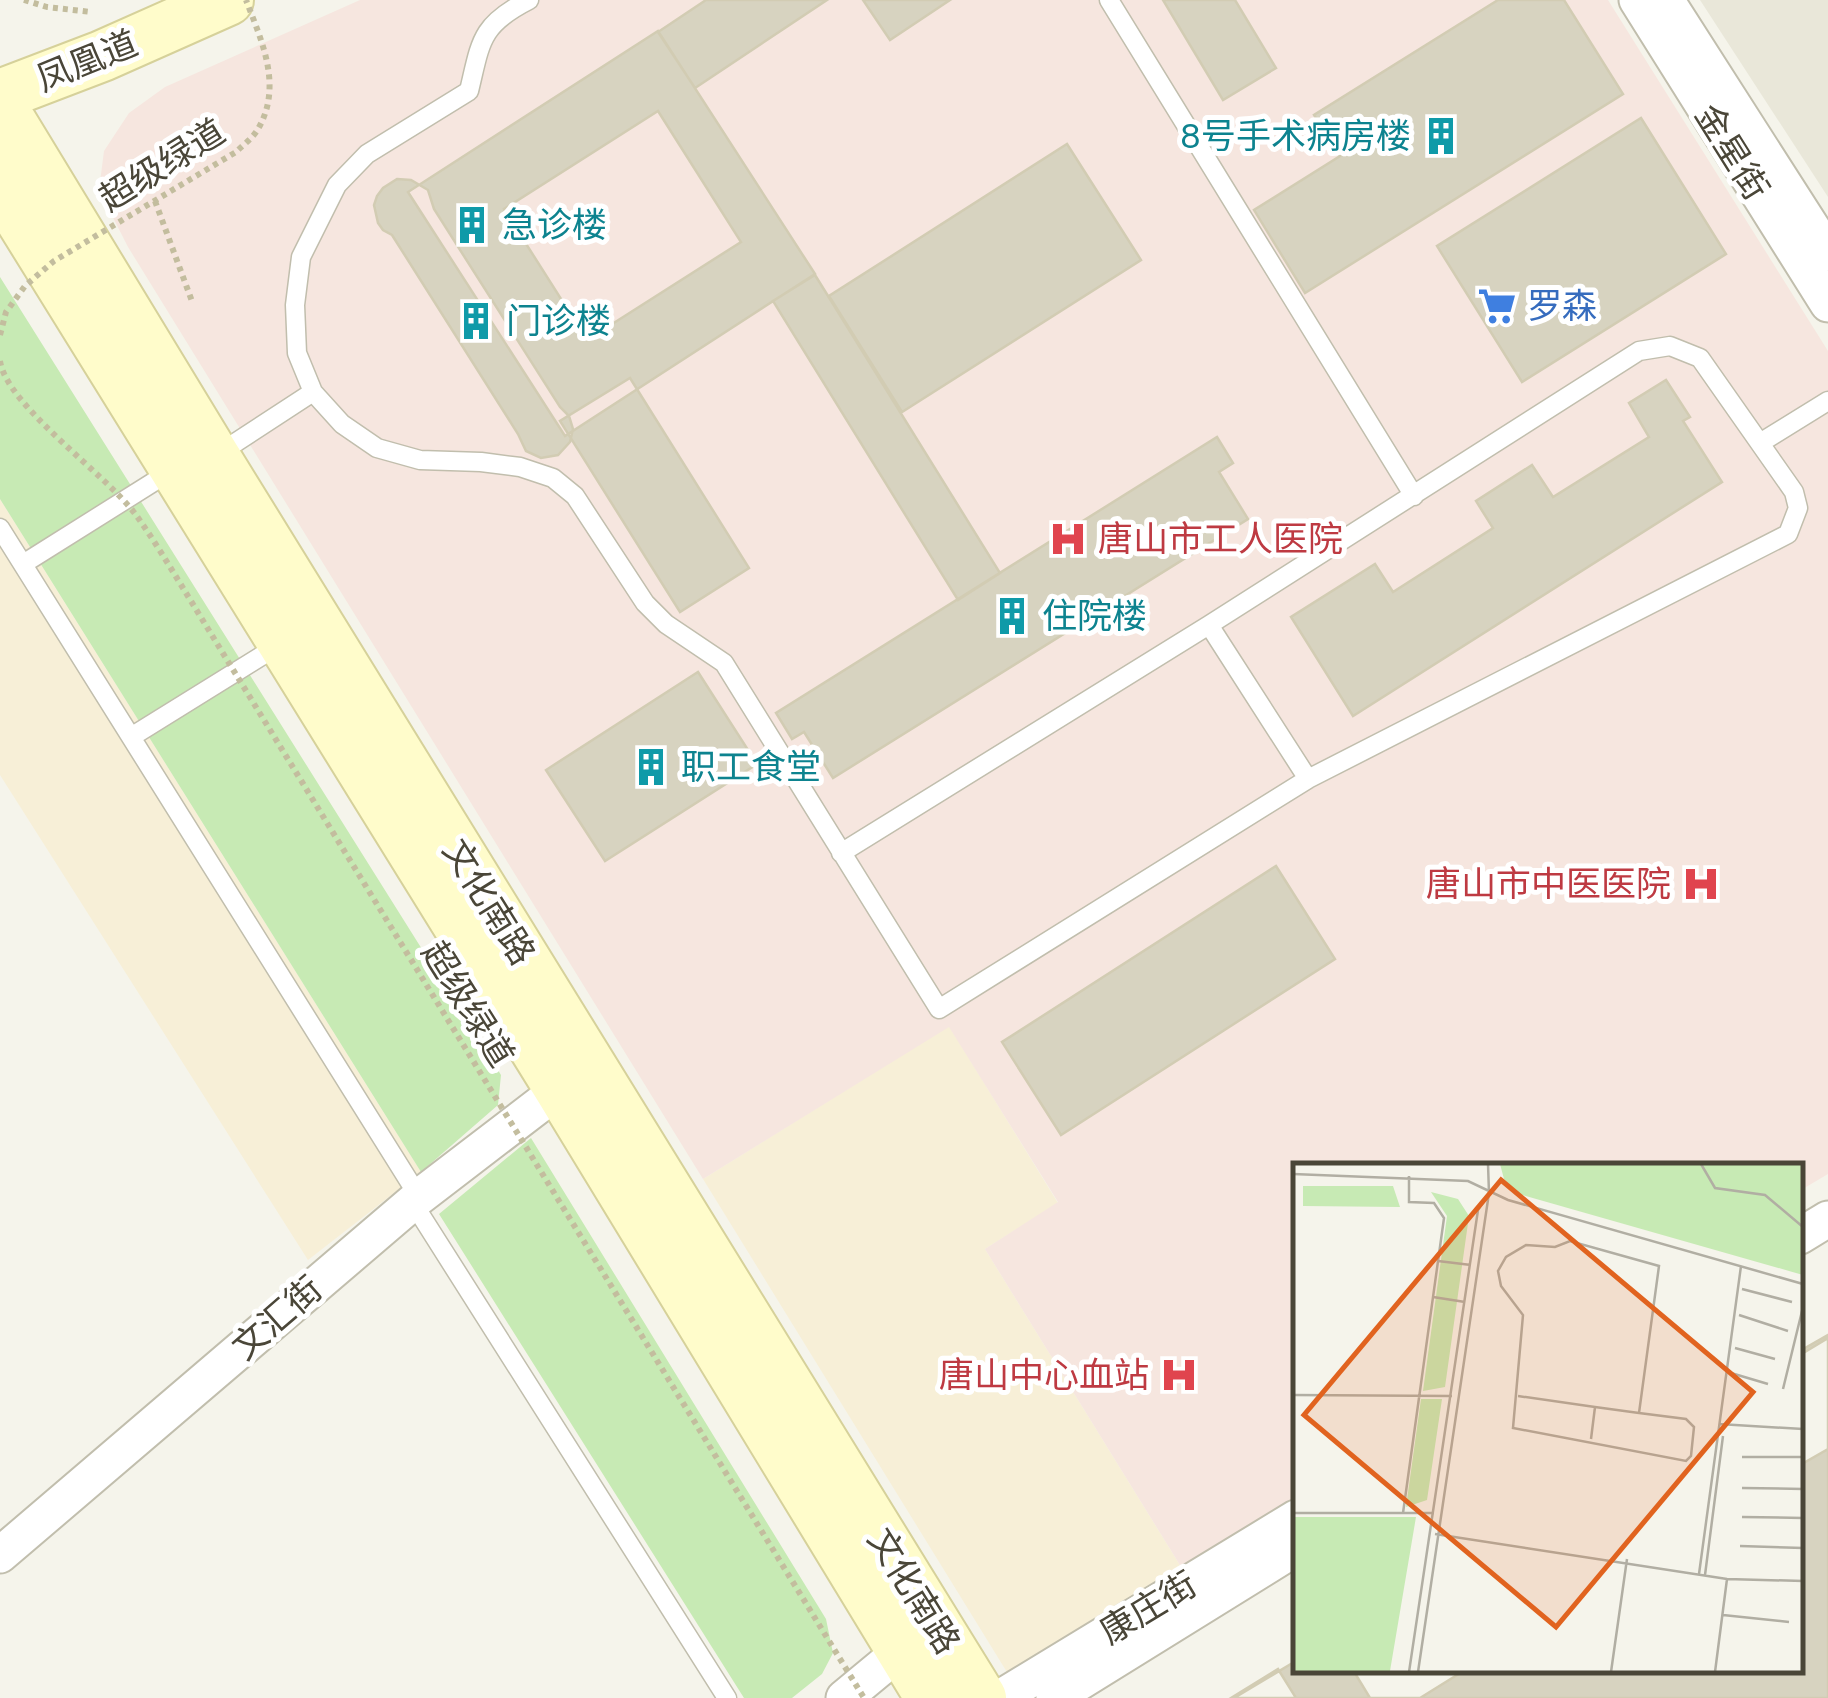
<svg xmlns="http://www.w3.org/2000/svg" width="1828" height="1698" viewBox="0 0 1828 1698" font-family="'DM Sans','Noto Sans SC',sans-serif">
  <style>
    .residential { fill: #e9e7d9 }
    .commercial { fill: #f7efd7 }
    .medical { fill: #f6e6df }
    .green { fill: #c7eab4 }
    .building { fill: #d7d3c0; stroke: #d2ccb3; stroke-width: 2.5; fill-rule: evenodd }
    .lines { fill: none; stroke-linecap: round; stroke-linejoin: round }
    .lane-casing { stroke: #c1bead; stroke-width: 21 }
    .street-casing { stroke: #c1bead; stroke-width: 39 }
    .secondary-casing { stroke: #d6d19a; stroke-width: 54 }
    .path { stroke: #c3bd9e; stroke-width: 6; stroke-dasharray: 5 5; stroke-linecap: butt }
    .lane { stroke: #fff; stroke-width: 18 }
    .street { stroke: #fff; stroke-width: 35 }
    .secondary { stroke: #fffccb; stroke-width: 50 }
    .path-bridge { stroke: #c3bd9e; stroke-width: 6; stroke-dasharray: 5 5; stroke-linecap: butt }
    .labels { text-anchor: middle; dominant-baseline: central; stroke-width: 10; stroke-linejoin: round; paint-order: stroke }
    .street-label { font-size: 35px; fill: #4a4638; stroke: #fff }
    .culture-label { font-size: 35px; fill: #0d838f; stroke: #fff; text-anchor: start }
    .shop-label { font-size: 35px; fill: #366cbe; stroke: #fff; text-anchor: start }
    .health-label { font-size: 35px; fill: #be3a42; stroke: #fff; text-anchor: end }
    .inset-road { fill: none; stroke: #b1aea3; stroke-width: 2.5 }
    .view { fill: #e1631f; fill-opacity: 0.15; stroke: #e1631f; stroke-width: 5 }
    .inset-edge { fill: none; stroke: #4a4638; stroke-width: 5 }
  </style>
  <rect width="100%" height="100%" fill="#f5f4eb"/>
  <path class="residential" d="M 1700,0 L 1828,0 L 1828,197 Z"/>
  <path class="commercial" d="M 0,499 L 421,1172 L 308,1260 L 0,775 Z
    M 949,1026 L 1058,1203 L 985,1249 L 1183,1570 L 1010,1677 L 703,1179 Z"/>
  <path class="medical" d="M 360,0 L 1608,0 L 1828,351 L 1828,1174 L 1801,1190 L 1800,1166 L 1296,1166 L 1295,1501 L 1183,1570 L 985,1249 L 1058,1202 L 949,1027 L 703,1179 L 128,247 L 99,190 L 104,151 L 129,113 L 165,87 Z"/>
  <path class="green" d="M 0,277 L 501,1075 L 498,1105 L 421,1172 L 0,499 Z
    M 531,1138 L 826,1619 L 833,1653 L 822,1674 L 792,1698 L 744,1698 L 439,1214 Z"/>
  <path class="building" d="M 706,0 L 827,0 L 695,88 L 658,32 Z
    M 863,0 L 950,0 L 890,40 Z
    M 1163,0 L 1235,0 L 1276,68 L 1223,100 Z
    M 1498,0 L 1564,0 L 1623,94 L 1305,293 L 1254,210 L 1340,156 L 1314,115 Z
    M 658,31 L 815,274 L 565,436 L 408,192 ZM 658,111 L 741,242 L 587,340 L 504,209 Z
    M 1641,118 L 1726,254 L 1522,382 L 1437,246 Z
    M 1067,144 L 1141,260 L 902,412 L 829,296 Z
    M 397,179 L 411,180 L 428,190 L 434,209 L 560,407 L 569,416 L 573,429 L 570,442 L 558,455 L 541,458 L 526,451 L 518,434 L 392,235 L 383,230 L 378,223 L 374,205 L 377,196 L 383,188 Z
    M 815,275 L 1000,573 L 958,600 L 773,301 Z
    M 630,378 L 749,568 L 680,612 L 560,421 Z
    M 1666,380 L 1690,417 L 1683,421 L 1722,482 L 1353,716 L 1291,617 L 1375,564 L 1393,592 L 1493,528 L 1476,501 L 1532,465 L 1553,497 L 1649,437 L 1629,403 Z
    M 1217,437 L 1233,463 L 1219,472 L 1248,519 L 833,778 L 804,732 L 792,739 L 776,713 Z
    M 698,672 L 757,764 L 605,861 L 546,770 Z
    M 1276,866 L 1335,959 L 1061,1135 L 1002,1042 Z
    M 1828,1335 L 1828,1449 L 1800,1465 L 1800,1351 Z
    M 1828,1338 L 1828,1698 L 1234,1698 L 1296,1661 L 1296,1670 L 1800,1670 L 1800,1355 Z
    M 1278,1669 L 1296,1698 L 1231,1698 Z
    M 1353,1670 L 1465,1670 L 1420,1698 L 1370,1698 Z"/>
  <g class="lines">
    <g class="lane-casing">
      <path id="lane" d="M 529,0 C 480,25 481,41 469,91 L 367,154 L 337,185 L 301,257 L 295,305 L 297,353 L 313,392 L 342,424 L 377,448 L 420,460 L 481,462 L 520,467 L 553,478 L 575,496 L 645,603 L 666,624 L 724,663 L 939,1009 L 1308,779 L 1788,534 L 1798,508 L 1794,492 L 1700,358 L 1670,346 L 1639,351 L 1209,625 L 841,853
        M 1109,0 L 1414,496
        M 1760,443 L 1828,401
        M 215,456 L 313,392
        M 0,528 L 419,1197 L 420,1214 L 727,1698
        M 23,564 L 171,471
        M 1209,625 L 1308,779
        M 131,737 L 279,645"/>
    </g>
    <g class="street-casing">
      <path id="street" d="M 1637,0 L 1828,304
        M 1666,0 L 1828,253
        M 1800,1236 L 1828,1219
        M 0,1555 L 419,1197 L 560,1089
        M 844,1698 L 902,1650
        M 1000,1698 L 1296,1518
        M 1054,1698 L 1296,1548"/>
    </g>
    <g class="secondary-casing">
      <path id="secondary" d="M 0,95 L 102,56 L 228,0
        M 0,104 L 214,456 L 981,1698
        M 0,123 L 13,207 L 560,1089 L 931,1698"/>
    </g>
    <path class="path" d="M 24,0 L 47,7 L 91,12
      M 155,201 L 193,304"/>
    <use href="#lane" class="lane"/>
    <use href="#street" class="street"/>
    <use href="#secondary" class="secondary"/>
    <path class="path-bridge" d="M 0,335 L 6,312 L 25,286 L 54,261 L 236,152 C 243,145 253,138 258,129 C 283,86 262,42 246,0
      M 0,361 C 7,406 106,474 136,515 C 154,540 170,567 186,593 L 864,1698"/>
  </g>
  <defs>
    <g id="building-bare" transform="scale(3)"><path d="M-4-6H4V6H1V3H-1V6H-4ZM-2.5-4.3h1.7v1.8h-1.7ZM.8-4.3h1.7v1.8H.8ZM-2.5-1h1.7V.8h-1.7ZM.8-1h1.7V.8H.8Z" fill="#0f9aa8" stroke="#fff" stroke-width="2.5" paint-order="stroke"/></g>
    <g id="supermarket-bare" transform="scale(3)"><path d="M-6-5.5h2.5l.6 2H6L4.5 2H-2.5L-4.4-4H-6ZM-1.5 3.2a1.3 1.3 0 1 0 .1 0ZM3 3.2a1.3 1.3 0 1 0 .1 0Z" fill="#3f7fe0" stroke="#fff" stroke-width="2.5" paint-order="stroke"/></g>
    <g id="hospital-bare" transform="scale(3)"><path d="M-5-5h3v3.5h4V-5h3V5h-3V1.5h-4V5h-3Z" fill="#e0444e" stroke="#fff" stroke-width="2.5" paint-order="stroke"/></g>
  </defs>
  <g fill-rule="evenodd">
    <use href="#building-bare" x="1441" y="136"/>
    <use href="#building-bare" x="472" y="225"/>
    <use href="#supermarket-bare" x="1497" y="306"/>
    <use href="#building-bare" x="476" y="321"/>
    <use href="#hospital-bare" x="1068" y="539"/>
    <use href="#building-bare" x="1012" y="616"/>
    <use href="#building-bare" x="651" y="767"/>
    <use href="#hospital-bare" x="1701" y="884"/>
    <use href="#hospital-bare" x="1179" y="1375"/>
  </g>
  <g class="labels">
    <g class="street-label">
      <text transform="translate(87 61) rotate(-22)">凤凰道</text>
      <text transform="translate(1732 152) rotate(58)">金星街</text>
      <text transform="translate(162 165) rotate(-32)">超级绿道</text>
      <text transform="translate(489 902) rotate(58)">文化南路</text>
      <text transform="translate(468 1004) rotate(58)">超级绿道</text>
      <text transform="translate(277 1318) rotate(-41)">文汇街</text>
      <text transform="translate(914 1591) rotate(58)">文化南路</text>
      <text transform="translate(1148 1608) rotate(-31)">康庄街</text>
    </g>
    <g class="culture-label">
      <text x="1411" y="136" text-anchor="end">8号手术病房楼</text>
      <text x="502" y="225">急诊楼</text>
      <text x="506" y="321">门诊楼</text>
      <text x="1042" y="616">住院楼</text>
      <text x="681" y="767">职工食堂</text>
    </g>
    <g class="shop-label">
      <text x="1527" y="306">罗森</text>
    </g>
    <g class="health-label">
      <text x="1098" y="539" text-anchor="start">唐山市工人医院</text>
      <text x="1671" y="884">唐山市中医医院</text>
      <text x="1149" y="1375">唐山中心血站</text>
    </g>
  </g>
  <g transform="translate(1293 1163)">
    <rect width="510" height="510" fill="#f5f4eb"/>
    <path d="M 207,1 L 510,1 L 510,112 L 226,31 L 211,16 ZM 10,23 L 100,23 L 107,44 L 10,43 ZM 138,29 L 165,36 L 176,53 L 152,224 L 130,228 L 154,53 ZM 128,236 L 149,236 L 134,337 L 113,344 ZM 0,354 L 123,354 L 97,508 L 0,509 Z" fill="#c7eab4"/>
    <path class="inset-road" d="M 408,1 L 422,25 L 472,32 L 510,64M 0,11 L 175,18 L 215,37 L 510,121M 145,98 L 178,102M 449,126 L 499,139M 140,134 L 172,139M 446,152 L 495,168M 442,185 L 482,196M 438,210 L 475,221M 490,226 L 510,144M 0,232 L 159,233M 225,233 L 302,244 L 346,250 L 393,256 L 401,264 L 398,293 L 393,298 L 220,265 L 230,152 L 208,123 L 205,108 L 213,94 L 233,82 L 262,84 L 277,78 L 366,103 L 346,250M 426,261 L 510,266M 298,276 L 302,244M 449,294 L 510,294M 449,325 L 510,326M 0,350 L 141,350M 110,350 L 151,55 L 141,40 L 116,39 L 116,13M 449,354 L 510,355M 142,371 L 434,416 L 510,418M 447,383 L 510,385M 406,411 L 448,103M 412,412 L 430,273M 430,452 L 496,459M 116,509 L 185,47 L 194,34M 125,509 L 196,30 L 195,1M 318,509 L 334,396M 422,509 L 434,416"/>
    <path class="view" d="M 208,17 L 460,229 L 263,464 L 11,252 Z"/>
    <rect width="510" height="510" class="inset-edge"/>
  </g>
</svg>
